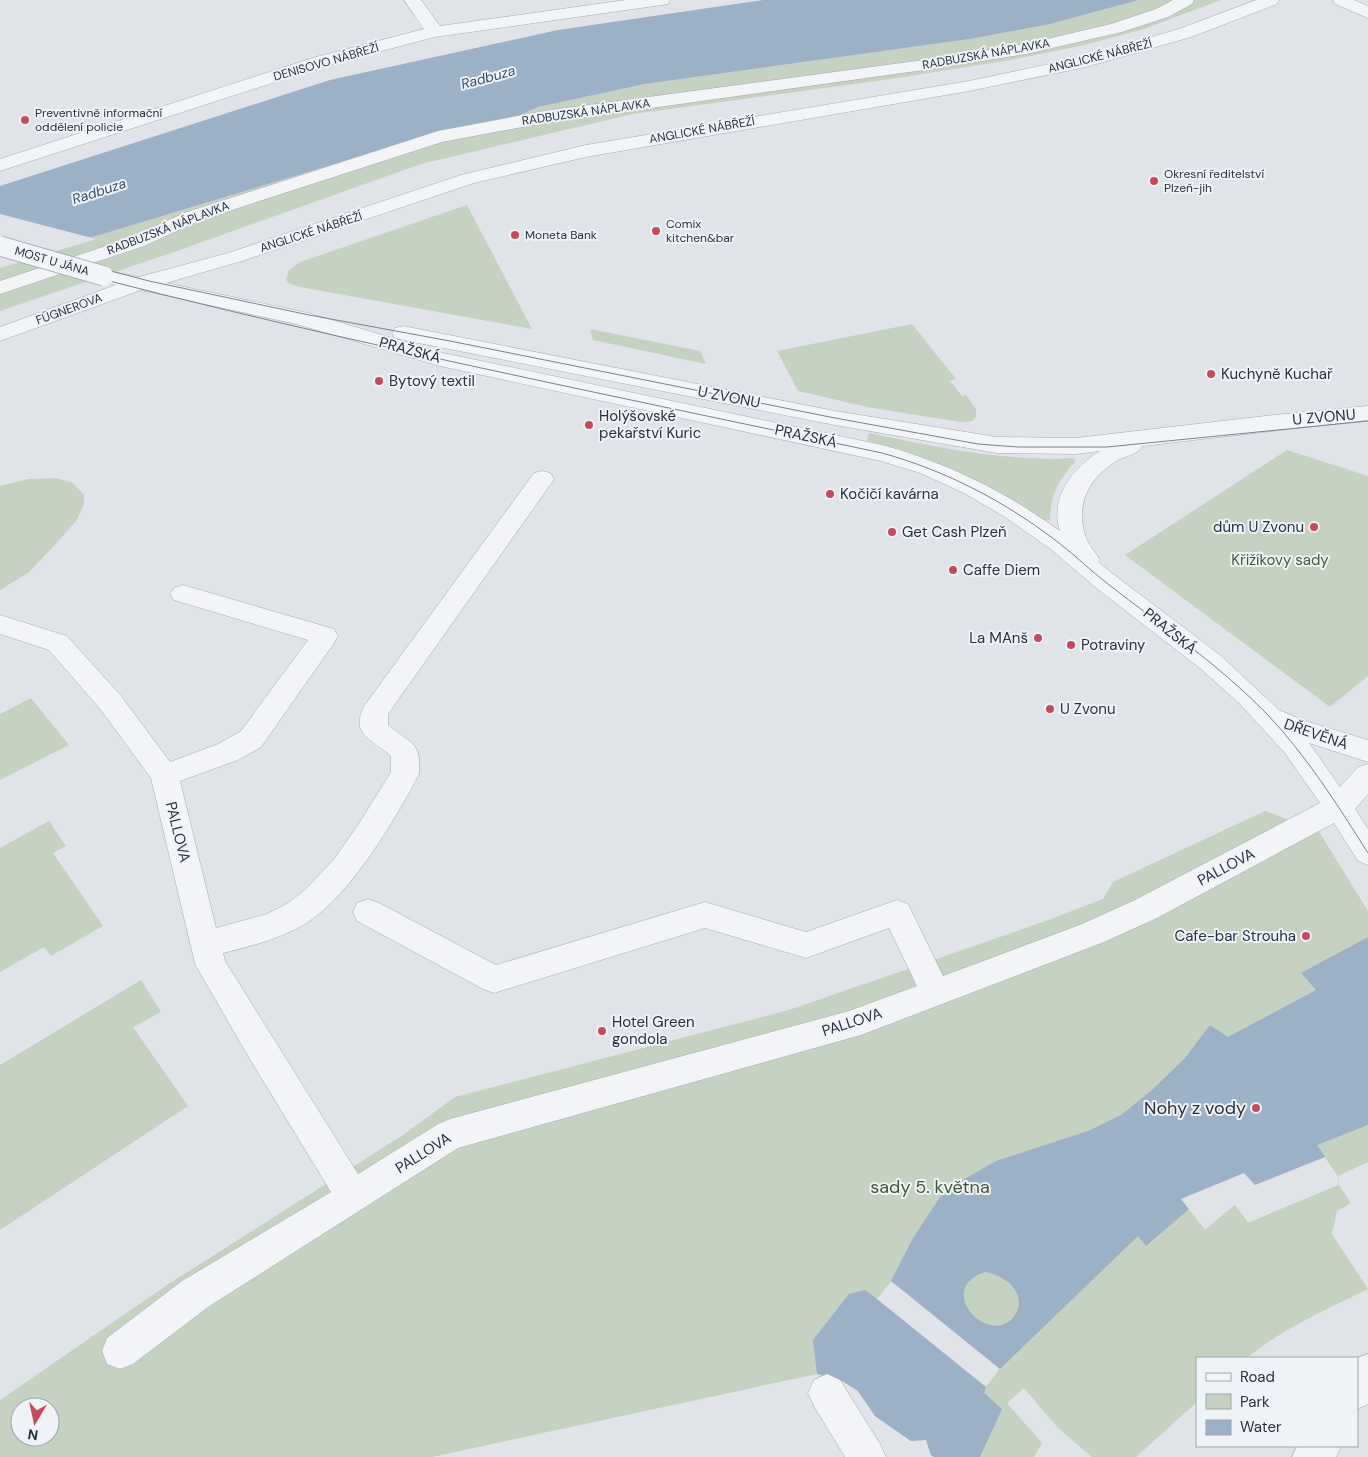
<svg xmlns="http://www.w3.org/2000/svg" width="1368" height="1457" viewBox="0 0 1368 1457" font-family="'DM Sans',sans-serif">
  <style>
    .green { fill: #c5d2c1; fill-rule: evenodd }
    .water { fill: #9cb0c6; fill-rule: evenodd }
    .pier { fill: #e0e3e8 }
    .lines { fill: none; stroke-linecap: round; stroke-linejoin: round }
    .minor-casing { stroke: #a5aab2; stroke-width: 1 }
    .minor { fill: #f2f4f7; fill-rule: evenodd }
    .tram { stroke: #7a8291; stroke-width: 1 }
    .minor-bridge-casing { stroke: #a5aab2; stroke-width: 21; stroke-linecap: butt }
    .minor-bridge { stroke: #f2f4f7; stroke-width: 19 }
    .poi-dot { fill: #c74a5c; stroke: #eff2f6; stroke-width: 2 }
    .labels { text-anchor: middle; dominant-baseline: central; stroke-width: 4; stroke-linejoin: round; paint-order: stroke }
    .far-street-label { font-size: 12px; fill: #29313f; stroke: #eff2f6 }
    .far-poi-label { font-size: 12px; fill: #29313f; stroke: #eff2f6; text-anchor: start }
    .far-water-label { font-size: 14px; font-style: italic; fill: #354f71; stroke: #eff2f6 }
    .street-label { font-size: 15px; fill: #29313f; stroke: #eff2f6 }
    .poi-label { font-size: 15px; fill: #29313f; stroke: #eff2f6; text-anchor: start }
    .park-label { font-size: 15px; fill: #3d5a37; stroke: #eff2f6 }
    .near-poi-label { font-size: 18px; fill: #29313f; stroke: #eff2f6; text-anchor: end }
    .near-park-label { font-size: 18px; fill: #3d5a37; stroke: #eff2f6 }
  </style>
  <rect width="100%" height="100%" fill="#e0e3e8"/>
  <path class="green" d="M 1139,0 L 1221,0 L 1144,29 L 1080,46 L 1005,61 L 884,80 L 633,114 L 421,164 L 177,251 L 0,311 L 0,265 L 444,131 L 517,117 L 538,107 L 645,84 L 970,39 L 1050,24 Z
    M 467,205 L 532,329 L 300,287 L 290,284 L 286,280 L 289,270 L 300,262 Z
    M 912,324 L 956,379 L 950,381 L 962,396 L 966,395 L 976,409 L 976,417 L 972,421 L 960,422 L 867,407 L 798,391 L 777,351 Z
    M 590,329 L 700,351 L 706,364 L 593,340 Z
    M 869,433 C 936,447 1005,462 1073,458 L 1076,461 C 1059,479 1050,495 1050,520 L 1044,521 C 989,484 932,455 867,441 Z
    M 1287,450 L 1368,476 L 1368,676 L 1330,707 L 1125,555 Z
    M 56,478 L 73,483 L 84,495 L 84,504 L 76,521 L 52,548 L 28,573 L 0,590 L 0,486 L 28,479 Z
    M 31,698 L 69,745 L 0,780 L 0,714 Z
    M 1265,811 L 1318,830 L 1368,911 L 1368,1162 L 1338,1176 L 1339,1185 L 1351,1203 L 1337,1211 L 1332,1234 L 1368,1289 C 1326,1310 1283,1328 1247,1358 L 1197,1358 L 1197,1402 L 1136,1457 L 1092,1457 L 1058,1428 L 1024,1388 L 1007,1403 L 1042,1443 L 1034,1457 L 934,1457 L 931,1455 L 926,1440 L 911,1441 L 875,1416 L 858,1391 L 842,1381 L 817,1374 L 432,1457 L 0,1457 L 0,1400 L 167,1285 L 403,1135 L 455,1097 L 789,1010 L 1043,922 L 1103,899 L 1113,882 ZM 20,1407 L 50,1407 L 50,1437 L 20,1437 Z
    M 49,821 L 66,846 L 53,853 L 103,926 L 51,956 L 44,947 L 0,972 L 0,848 Z
    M 141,980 L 161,1012 L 133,1027 L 188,1106 L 0,1230 L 0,1065 Z"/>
  <path class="water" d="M 763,0 L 1139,0 L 1050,24 L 970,39 L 645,84 L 538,107 L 517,117 L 444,131 L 0,265 L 0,186 L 330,80 L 558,30 Z
    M 1368,937 L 1368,1125 L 1317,1145 L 1338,1176 L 1339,1185 L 1248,1223 L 1235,1205 L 1205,1230 L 1189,1209 L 1146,1246 L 1138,1236 L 1000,1369 L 986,1387 L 984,1393 L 1002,1409 L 980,1457 L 934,1457 L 931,1455 L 926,1440 L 911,1441 L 875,1416 L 858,1391 L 842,1381 L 817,1374 L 813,1340 L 849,1294 L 865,1290 L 877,1299 L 891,1281 L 913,1238 L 940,1197 L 956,1184 L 996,1161 L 1088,1131 L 1121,1115 L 1153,1089 L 1185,1058 L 1210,1025 L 1228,1037 L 1316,990 L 1301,973 ZM 985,1272 C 1005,1275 1028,1293 1015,1315 C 992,1350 932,1290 985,1272 Z"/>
  <path class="pier" d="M 0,214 L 96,239 L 0,268 Z
    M 1325,1157 L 1338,1176 L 1339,1185 L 1248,1223 L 1235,1205 L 1205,1230 L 1181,1199 L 1244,1173 L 1255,1185 Z
    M 891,1281 L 1000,1369 L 986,1387 L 877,1299 Z"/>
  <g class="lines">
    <g class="minor-casing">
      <path id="minor" d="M 404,0 L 421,0 L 440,26 L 626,0 L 670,0 L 668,4 L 662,5 L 435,37 L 328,65 L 0,171 L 0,159 L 316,57 L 424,29 Z
        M 1173,0 L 1194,0 L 1192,4 L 1168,17 L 1122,32 L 1026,54 L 931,69 L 544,123 L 442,142 L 198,221 L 144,246 L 0,294 L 0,281 L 130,238 L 184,213 L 438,131 L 544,111 L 931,59 L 1026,44 L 1111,24 L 1156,9 Z
        M 1256,0 L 1279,0 L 1277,4 L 1191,37 L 1086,67 L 969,91 L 586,157 L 474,183 L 242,261 L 166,283 L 308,313 L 443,353 L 882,445 C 948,463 1004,491 1060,531 C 1049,497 1073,468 1100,451 L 1076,454 L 997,453 L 835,425 L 403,340 L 395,338 L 392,333 L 395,328 L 403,326 L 835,411 L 997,437 L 1076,438 L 1274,415 L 1368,406 L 1368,420 L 1142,446 C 1139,454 1129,455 1120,459 C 1089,476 1073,506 1087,540 C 1090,547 1096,553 1100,560 L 1098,562 L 1113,574 L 1220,655 L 1279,710 L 1302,720 L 1368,740 L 1368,762 L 1309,743 L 1340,787 L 1358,767 L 1368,764 L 1368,794 L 1355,809 L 1368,829 L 1368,865 L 1358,861 L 1334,823 L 1157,918 L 1104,942 L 861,1035 L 458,1148 L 208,1307 L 133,1364 L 120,1369 L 107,1364 L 102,1351 L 107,1338 L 182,1281 L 331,1192 L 248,1056 L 195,964 L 151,778 L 101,710 L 49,650 L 0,634 L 0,615 L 67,636 L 121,696 L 170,762 L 218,744 L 241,731 L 308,640 L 174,600 L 170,594 L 174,588 L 183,585 L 334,629 L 338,636 L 334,643 L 261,747 L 238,760 L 180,781 L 216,928 L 267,914 L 288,903 L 305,890 L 335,858 L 360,822 L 391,772 L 391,756 C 375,740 348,736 365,705 L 534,473 L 542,471 L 550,473 L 554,479 L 550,485 L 388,714 L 388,725 C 409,743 422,741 419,774 C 395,820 351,894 308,922 C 283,938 252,946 223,953 L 225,961 L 358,1174 L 438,1124 L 450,1119 L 849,1011 L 917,986 L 889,928 L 806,958 L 705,928 L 494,993 L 483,989 L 357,921 L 353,912 L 357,903 L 368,899 L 379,903 L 496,965 L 705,902 L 806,932 L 897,900 L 908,904 L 943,976 L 1082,924 L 1135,900 L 1320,803 L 1285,753 L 1239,703 L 1201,669 L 1095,587 L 1052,550 L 1005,517 L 964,493 L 920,473 L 881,461 L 440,366 L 296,324 L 141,290 L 0,341 L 0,327 L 116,285 L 97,280 L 94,276 L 97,272 L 104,270 L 139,277 L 228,253 L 461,175 L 586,145 L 969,81 L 1083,57 L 1179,29 Z
        M 1333,0 L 1354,0 L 1368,6 L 1368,18 L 1335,4 Z
        M 1368,1354 L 1368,1404 L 1357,1409 L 1357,1358 Z
        M 827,1374 L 840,1380 L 880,1444 L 886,1457 L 845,1457 L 814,1406 L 808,1393 L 814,1380 Z
        M 1297,1446 L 1341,1446 L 1336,1457 L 1292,1457 Z"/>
    </g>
    <use href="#minor" class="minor"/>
    <path class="tram" d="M 0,242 L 149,281 L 309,315 L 450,341 L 835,418 L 978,444 L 1018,447 L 1107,447 L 1368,421
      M 0,252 C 291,332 587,390 882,453 C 947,471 1006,502 1059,543 C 1076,556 1091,571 1108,584 C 1162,626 1218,664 1266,713 C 1306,755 1337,804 1368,853"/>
    <g class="minor-bridge-casing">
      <path id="minor-bridge" d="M 0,246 L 104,276"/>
    </g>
    <use href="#minor-bridge" class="minor-bridge"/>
  </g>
  <g class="poi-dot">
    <circle cx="25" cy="120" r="5"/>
    <circle cx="1154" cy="181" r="5"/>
    <circle cx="656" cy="231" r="5"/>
    <circle cx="515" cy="235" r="5"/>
    <circle cx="1211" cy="374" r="5"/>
    <circle cx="379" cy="381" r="5"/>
    <circle cx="589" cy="425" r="5"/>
    <circle cx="830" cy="494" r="5"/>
    <circle cx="1314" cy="527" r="5"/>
    <circle cx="892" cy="532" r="5"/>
    <circle cx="953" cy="570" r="5"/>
    <circle cx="1038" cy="638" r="5"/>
    <circle cx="1071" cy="645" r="5"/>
    <circle cx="1050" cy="709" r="5"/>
    <circle cx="1306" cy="936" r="5"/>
    <circle cx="602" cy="1031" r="5"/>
    <circle cx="1256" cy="1108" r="5"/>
  </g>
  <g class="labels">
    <g class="far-street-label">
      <text transform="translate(986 54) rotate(-10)">RADBUZSKÁ NÁPLAVKA</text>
      <text transform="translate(1100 56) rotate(-14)">ANGLICKÉ NÁBŘEŽÍ</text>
      <text transform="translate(326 62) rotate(-16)">DENISOVO NÁBŘEŽÍ</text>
      <text transform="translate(586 112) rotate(-8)">RADBUZSKÁ NÁPLAVKA</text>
      <text transform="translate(702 130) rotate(-10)">ANGLICKÉ NÁBŘEŽÍ</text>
      <text transform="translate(168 228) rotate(-21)">RADBUZSKÁ NÁPLAVKA</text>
      <text transform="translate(311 232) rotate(-18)">ANGLICKÉ NÁBŘEŽÍ</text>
      <text transform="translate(52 261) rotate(16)">MOST U JÁNA</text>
      <text transform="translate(69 309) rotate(-20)">FÜGNEROVA</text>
    </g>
    <g class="far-poi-label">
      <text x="35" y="113">Preventivně informační<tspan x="35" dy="14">oddělení policie</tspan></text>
      <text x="1164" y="174">Okresní ředitelství<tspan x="1164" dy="14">Plzeň-jih</tspan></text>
      <text x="666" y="224">Comix<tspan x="666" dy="14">kitchen&amp;bar</tspan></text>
      <text x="525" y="235">Moneta Bank</text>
    </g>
    <g class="far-water-label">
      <text transform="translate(488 77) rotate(-15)">Radbuza</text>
      <text transform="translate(99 191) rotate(-18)">Radbuza</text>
    </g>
    <g class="street-label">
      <text transform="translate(410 350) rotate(15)">PRAŽSKÁ</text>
      <text transform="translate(729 397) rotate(11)">U ZVONU</text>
      <text transform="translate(1324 417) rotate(-5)">U ZVONU</text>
      <text transform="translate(806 436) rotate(12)">PRAŽSKÁ</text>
      <text transform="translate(1170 631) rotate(39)">PRAŽSKÁ</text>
      <text transform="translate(1316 734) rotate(19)">DŘEVĚNÁ</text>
      <text transform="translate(178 832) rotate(76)">PALLOVA</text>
      <text transform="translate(1226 867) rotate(-28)">PALLOVA</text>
      <text transform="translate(852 1022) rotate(-18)">PALLOVA</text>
      <text transform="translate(423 1153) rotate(-32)">PALLOVA</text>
    </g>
    <g class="poi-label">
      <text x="1221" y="374">Kuchyně Kuchař</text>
      <text x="389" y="381">Bytový textil</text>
      <text x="599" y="416">Holýšovské<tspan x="599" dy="17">pekařství Kuric</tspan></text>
      <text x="840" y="494">Kočičí kavárna</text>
      <text x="1304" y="527" text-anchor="end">dům U Zvonu</text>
      <text x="902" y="532">Get Cash Plzeň</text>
      <text x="963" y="570">Caffe Diem</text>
      <text x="1028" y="638" text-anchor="end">La MAnš</text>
      <text x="1081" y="645">Potraviny</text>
      <text x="1060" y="709">U Zvonu</text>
      <text x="1296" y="936" text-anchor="end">Cafe-bar Strouha</text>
      <text x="612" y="1022">Hotel Green<tspan x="612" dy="17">gondola</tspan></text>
    </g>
    <g class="park-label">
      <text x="1280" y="560">Křižíkovy sady</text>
    </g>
    <g class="near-poi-label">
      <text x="1246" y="1108">Nohy z vody</text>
    </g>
    <g class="near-park-label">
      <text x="930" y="1187">sady 5. května</text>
    </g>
  </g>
  <rect x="1196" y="1357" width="162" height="90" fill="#eff2f6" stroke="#a0a5ad"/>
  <rect x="1206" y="1373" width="25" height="8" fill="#f2f4f7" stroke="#a0a5ad"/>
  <text x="1240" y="1382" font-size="15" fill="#29313f">Road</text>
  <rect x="1206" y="1394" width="25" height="15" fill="#c5d2c1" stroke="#a0a5ad"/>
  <text x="1240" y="1407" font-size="15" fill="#29313f">Park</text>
  <rect x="1206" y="1420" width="25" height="15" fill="#9cb0c6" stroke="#a0a5ad"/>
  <text x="1240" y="1432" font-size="15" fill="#29313f">Water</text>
  <g transform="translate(35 1422) rotate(189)"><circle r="24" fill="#eff2f6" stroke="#a0a5ad"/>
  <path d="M0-4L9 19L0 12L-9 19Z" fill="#c74a5c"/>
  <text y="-8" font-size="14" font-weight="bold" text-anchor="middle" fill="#29313f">N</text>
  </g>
</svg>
